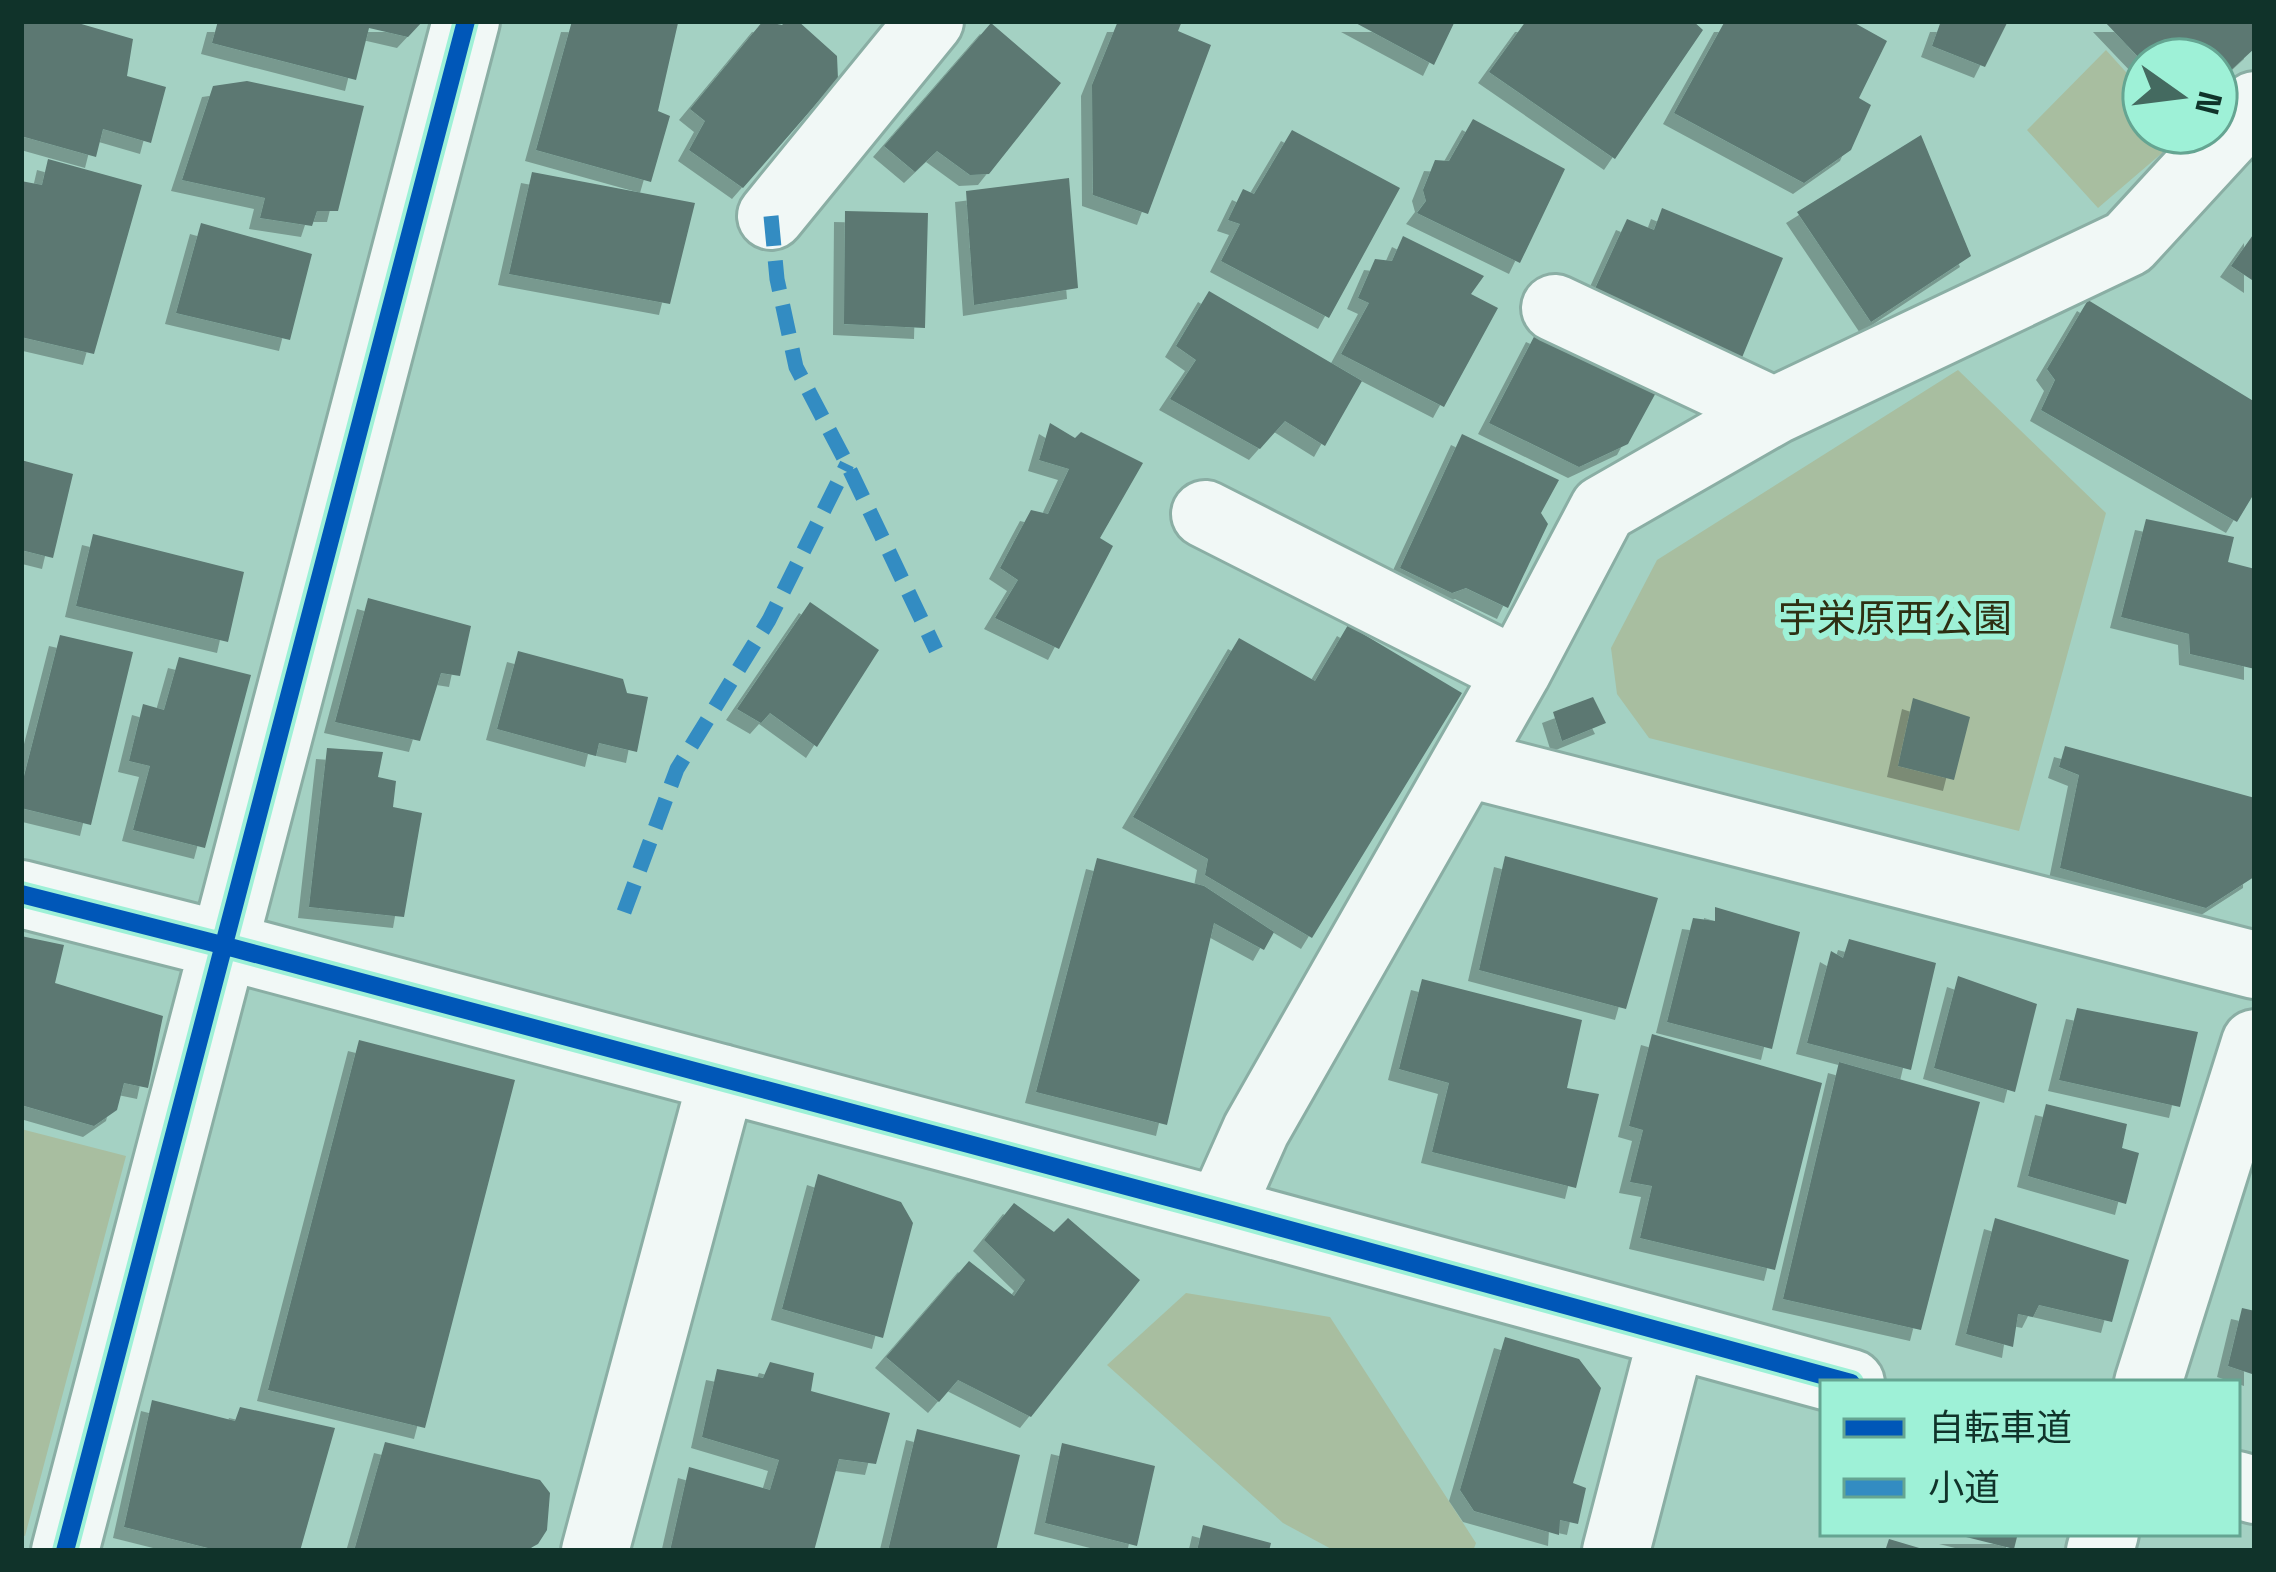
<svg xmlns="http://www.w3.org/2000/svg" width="2276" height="1572" viewBox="0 0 2276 1572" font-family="'Space Grotesk','Noto Sans JP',sans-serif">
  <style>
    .green { fill: #a8bea0 }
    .building { fill: #5b7872; filter: url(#shadow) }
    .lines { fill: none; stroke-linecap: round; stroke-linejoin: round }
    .minor-casing { stroke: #8aaea4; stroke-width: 72 }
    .minor { stroke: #f1f8f6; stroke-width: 66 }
    .quiet { stroke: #338cc2; stroke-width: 15; stroke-dasharray: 30 15; stroke-linecap: butt }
    .cycleway-casing { stroke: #9ef1d7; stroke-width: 26 }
    .cycleway { stroke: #0057b8; stroke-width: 18 }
    .labels { text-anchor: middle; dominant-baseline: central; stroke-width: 12; stroke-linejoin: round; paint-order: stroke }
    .park-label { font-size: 39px; fill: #2e3013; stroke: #9ef1d7 }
  </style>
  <defs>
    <filter id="shadow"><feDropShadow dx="-11" dy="11" stdDeviation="0" flood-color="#0004"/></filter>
  </defs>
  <rect width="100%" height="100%" fill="#a4d1c3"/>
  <path class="green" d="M 2106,50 L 2144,92 L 2144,132 L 2181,132 L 2183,135 L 2098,208 L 2027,130 Z
    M 1958,370 L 2106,513 L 2019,831 L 1649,738 L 1617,694 L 1611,648 L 1657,560 Z
    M 21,1129 L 126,1156 L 25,1536 L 21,1535 Z
    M 1186,1293 L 1330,1317 L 1476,1543 L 1473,1551 L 1335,1551 L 1283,1523 L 1107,1365 Z"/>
  <path class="building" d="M 21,21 L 71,21 L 133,39 L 127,76 L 166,87 L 151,143 L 103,129 L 96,157 L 21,136 Z
    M 218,21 L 423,21 L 408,37 L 369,28 L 356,80 L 212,43 Z
    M 572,21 L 678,23 L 658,111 L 670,116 L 651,182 L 536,150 Z
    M 763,21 L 782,25 L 786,21 L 798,21 L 837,56 L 838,79 L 743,188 L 689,150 L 705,121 L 690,109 Z
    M 1118,21 L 1182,21 L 1178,31 L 1211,45 L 1148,214 L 1093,195 L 1092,85 Z
    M 1352,21 L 1455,21 L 1434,65 Z
    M 1526,21 L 1693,21 L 1703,30 L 1615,159 L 1489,72 Z
    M 1725,21 L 1851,21 L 1887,41 L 1859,98 L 1871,105 L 1851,150 L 1804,183 L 1674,113 Z
    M 1941,21 L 2008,21 L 1985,67 L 1932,46 Z
    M 2104,21 L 2255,21 L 2255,48 L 2216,84 L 2216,60 L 2144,60 L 2144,63 Z
    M 991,23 L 1061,83 L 989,174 L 970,175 L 937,151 L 915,172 L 884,146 Z
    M 247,81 L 364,106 L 338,211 L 317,211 L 312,226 L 260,218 L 265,198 L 182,180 L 213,86 Z
    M 1473,119 L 1565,169 L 1520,263 L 1417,213 L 1426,201 L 1423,190 L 1435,160 L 1449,161 Z
    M 1292,130 L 1400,188 L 1329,318 L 1221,261 L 1240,224 L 1228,220 L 1243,189 L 1254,194 Z
    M 1921,135 L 1971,256 L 1871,322 L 1797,212 Z
    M 48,159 L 142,185 L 94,354 L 21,337 L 21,181 L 42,185 Z
    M 532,172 L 695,203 L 670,304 L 509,274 Z
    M 1069,178 L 1078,288 L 974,305 L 966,191 Z
    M 1662,208 L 1783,258 L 1741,360 L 1594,291 L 1627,219 L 1654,230 Z
    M 845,211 L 928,213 L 925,328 L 844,324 Z
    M 201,223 L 312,254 L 290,340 L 176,313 Z
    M 2255,232 L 2255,282 L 2231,266 Z
    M 1403,236 L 1484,276 L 1471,294 L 1498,308 L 1444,407 L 1341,354 L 1369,303 L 1358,298 L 1375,259 L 1392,261 Z
    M 1209,291 L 1362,381 L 1325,446 L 1285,421 L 1260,449 L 1170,399 L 1196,360 L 1176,346 Z
    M 2088,300 L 2255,402 L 2255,492 L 2237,522 L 2041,410 L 2055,380 L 2047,369 Z
    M 1537,331 L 1659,387 L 1628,444 L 1579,467 L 1489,423 Z
    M 1050,423 L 1075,438 L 1081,432 L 1143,463 L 1100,538 L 1113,546 L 1059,649 L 995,618 L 1018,580 L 1000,568 L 1031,510 L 1048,514 L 1069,469 L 1039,460 Z
    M 1462,434 L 1559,480 L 1541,513 L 1548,524 L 1508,608 L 1466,588 L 1452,593 L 1400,568 Z
    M 21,460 L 73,474 L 53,558 L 21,550 Z
    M 2146,519 L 2234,537 L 2228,562 L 2255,569 L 2255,669 L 2190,654 L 2189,634 L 2121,617 Z
    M 93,534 L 244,572 L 228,642 L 76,606 Z
    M 368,598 L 471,626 L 460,676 L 441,673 L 420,741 L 335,722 Z
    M 810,602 L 879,650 L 817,747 L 770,713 L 761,723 L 737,709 Z
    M 1348,625 L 1462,693 L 1312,938 L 1205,875 L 1208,859 L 1133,817 L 1239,638 L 1315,681 Z
    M 60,635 L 133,652 L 91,825 L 21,808 L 21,788 Z
    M 518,651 L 623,679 L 627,693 L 648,697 L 637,752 L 599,743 L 596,756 L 497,729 Z
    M 179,657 L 251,675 L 205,848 L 133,830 L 150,766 L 129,761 L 143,704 L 164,710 Z
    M 1593,697 L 1606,723 L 1562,741 L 1553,712 Z
    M 1913,698 L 1970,717 L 1954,780 L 1898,766 Z
    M 2065,746 L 2255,798 L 2254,877 L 2206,908 L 2060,868 L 2079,775 L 2059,767 Z
    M 327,748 L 383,752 L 378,777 L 396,781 L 393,807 L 422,813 L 404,917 L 309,907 Z
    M 1505,856 L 1658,898 L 1626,1009 L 1479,970 Z
    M 1097,858 L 1204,886 L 1274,932 L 1264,950 L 1214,923 L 1167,1125 L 1036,1092 Z
    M 1715,907 L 1800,932 L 1772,1049 L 1667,1022 L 1693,918 L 1715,921 Z
    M 21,936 L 64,945 L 55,983 L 163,1016 L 148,1088 L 124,1083 L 117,1110 L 94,1126 L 21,1105 Z
    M 1849,939 L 1936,963 L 1911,1070 L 1807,1043 L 1831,951 L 1843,958 Z
    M 1958,976 L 2037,1004 L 2015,1092 L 1934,1068 Z
    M 1422,979 L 1582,1020 L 1567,1088 L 1599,1094 L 1576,1188 L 1432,1152 L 1449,1083 L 1399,1069 Z
    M 2077,1008 L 2198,1032 L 2180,1107 L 2059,1080 Z
    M 1652,1034 L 1822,1083 L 1775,1270 L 1640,1238 L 1652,1186 L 1630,1182 L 1643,1130 L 1629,1126 Z
    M 359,1040 L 515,1080 L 425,1428 L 268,1390 Z
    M 1839,1062 L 1980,1102 L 1921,1330 L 1783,1299 Z
    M 2046,1104 L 2127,1124 L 2122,1148 L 2139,1153 L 2126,1204 L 2028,1176 Z
    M 818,1174 L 901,1202 L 913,1223 L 883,1338 L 782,1309 Z
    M 1014,1203 L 1054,1232 L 1068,1218 L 1140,1280 L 1031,1417 L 958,1380 L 939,1402 L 886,1357 L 969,1261 L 1014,1296 L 1025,1280 L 984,1240 Z
    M 1995,1218 L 2129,1260 L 2112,1322 L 2039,1305 L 2033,1317 L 2018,1314 L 2013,1347 L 1966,1334 Z
    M 2242,1308 L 2255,1311 L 2255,1375 L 2228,1366 Z
    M 1505,1337 L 1579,1359 L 1601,1388 L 1573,1483 L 1586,1488 L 1578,1524 L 1560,1520 L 1559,1535 L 1474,1511 L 1460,1490 Z
    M 770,1362 L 814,1373 L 811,1391 L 890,1413 L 876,1464 L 839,1459 L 814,1551 L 670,1551 L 689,1467 L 770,1490 L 779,1460 L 702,1437 L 717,1369 L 763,1378 Z
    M 152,1400 L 235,1421 L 240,1407 L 335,1428 L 300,1551 L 220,1551 L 124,1527 Z
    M 917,1429 L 1020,1455 L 996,1551 L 888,1551 Z
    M 385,1442 L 540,1480 L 550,1493 L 547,1530 L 538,1544 L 525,1551 L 354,1551 Z
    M 1062,1443 L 1155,1466 L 1137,1546 L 1045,1523 Z
    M 1203,1525 L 1271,1543 L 1269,1551 L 1197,1551 Z
    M 1950,1533 L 2018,1533 L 2014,1549 Z
    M 1889,1539 L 1926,1550 L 1926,1551 L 1885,1551 Z"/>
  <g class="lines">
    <g class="minor-casing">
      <path id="minor" d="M 771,216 L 930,21
        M 1555,308 L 1774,411
        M 1205,514 L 1517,672
        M 1465,763 L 2255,965
        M 21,894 L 222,945 L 1220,1211 L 1851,1383
        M 1220,1211 L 1256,1130 L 1517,672 L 1603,509 L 1774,411 L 2128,243 L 2255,105
        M 2148,1383 L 2255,1043
        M 2237,1485 L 2255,1490
        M 65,1551 L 466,21
        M 595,1551 L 722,1078
        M 1616,1551 L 1672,1336
        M 2100,1551 L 2105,1533"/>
    </g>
    <use href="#minor" class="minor"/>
    <path class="quiet" d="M 771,216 L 777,279 L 796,367 L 847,464 L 936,650
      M 624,912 L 677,769 L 769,620 L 847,464"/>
    <g class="cycleway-casing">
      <path id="cycleway" d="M 21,894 L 222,945 L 1220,1211 L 1851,1383
        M 65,1551 L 466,21"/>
    </g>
    <use href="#cycleway" class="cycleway"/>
  </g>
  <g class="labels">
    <g class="park-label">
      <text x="1895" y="618">宇栄原西公園</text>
    </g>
  </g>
  <rect width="2276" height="1572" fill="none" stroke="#10332a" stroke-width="48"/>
  <rect x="1820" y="1380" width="420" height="156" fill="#9ef1d7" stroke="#65a592" stroke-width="3"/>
  <rect x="1844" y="1419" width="60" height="18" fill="#0057b8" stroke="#65a592" stroke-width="3"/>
  <text x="1928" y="1440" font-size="36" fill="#10332a">自転車道</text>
  <rect x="1844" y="1479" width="60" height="18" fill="#338cc2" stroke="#65a592" stroke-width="3"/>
  <text x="1928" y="1500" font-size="36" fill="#10332a">小道</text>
  <g transform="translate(2180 96) rotate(104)"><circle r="57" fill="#9ef1d7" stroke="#65a592" stroke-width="3"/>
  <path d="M0-9L21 45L0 30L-21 45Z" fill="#446a60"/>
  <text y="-18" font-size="33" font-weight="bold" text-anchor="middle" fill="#10332a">N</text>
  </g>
</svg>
